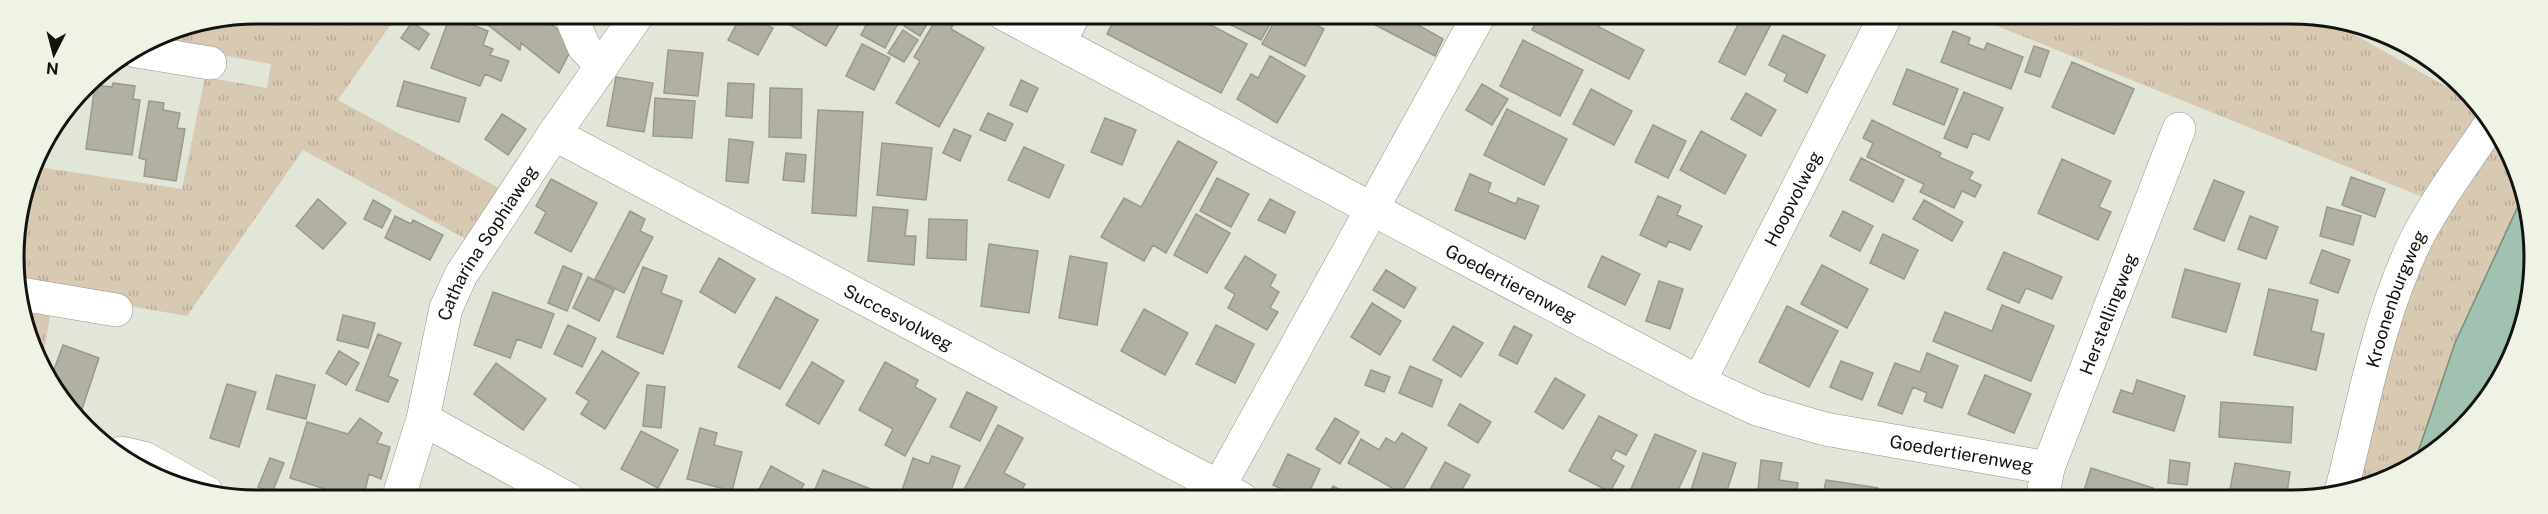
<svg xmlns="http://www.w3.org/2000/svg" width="2548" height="514" viewBox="0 0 2548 514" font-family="'Public Sans',sans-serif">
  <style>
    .grass { fill: url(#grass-tufts) }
    .water { fill: #a1c2b0; stroke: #768e7f; stroke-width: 1.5 }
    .building { fill: #b1b0a3; stroke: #9b998d; stroke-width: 1.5 }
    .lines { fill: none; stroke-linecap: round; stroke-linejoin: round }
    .minor-casing { stroke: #94978b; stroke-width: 34 }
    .minor { stroke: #fff; stroke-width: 33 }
    .labels { text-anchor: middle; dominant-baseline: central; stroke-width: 4.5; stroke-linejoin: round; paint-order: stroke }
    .street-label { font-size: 18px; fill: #12130e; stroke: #eff3e6 }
    .rim { fill: none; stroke: #12130e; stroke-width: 3 }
  </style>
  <defs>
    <pattern id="grass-tufts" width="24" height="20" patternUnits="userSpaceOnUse" patternTransform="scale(1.5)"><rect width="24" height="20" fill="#d7c9b2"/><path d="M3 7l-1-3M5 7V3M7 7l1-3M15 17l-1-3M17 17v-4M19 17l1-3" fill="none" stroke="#b8ac98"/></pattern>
  </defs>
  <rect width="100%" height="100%" fill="#e2e6d9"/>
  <path class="grass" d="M 257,14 L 398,14 L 338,100 L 501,189 L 466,239 L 303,150 L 187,316 L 20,287 L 14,241 L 32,166 L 182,189 L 205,77 L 267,88 L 271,64 L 148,42 L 164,32 Z
    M 1970,15 L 2322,16 L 2484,108 L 2425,198 Z
    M 2497,136 L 2525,191 L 2455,343 L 2415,461 L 2384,482 L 2354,489 L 2401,310 L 2435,227 Z
    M 22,301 L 52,306 L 42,363 L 26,335 Z"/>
  <path class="water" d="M 2525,191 L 2532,288 L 2510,364 L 2463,429 L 2415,461 L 2455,343 Z"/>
  <path class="building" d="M 474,14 L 537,14 L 575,42 L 559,73 L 521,43 L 520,50 Z
    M 742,14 L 773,28 L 758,55 L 728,40 Z
    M 790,14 L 845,14 L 826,46 L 785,22 Z
    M 872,14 L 903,14 L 885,48 L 861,35 Z
    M 911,14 L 933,14 L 920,36 L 904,26 Z
    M 939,14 L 944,14 L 955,21 L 951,29 L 984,48 L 939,127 L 896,103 L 920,61 L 914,57 Z
    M 1117,14 L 1190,14 L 1247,44 L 1221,93 L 1107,34 Z
    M 1207,14 L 1224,14 L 1219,22 Z
    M 1234,14 L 1275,15 L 1261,40 L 1229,24 Z
    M 1278,15 L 1316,15 L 1313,23 L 1324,29 L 1305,66 L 1262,44 Z
    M 1356,15 L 1423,15 L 1418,25 L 1443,39 L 1435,56 Z
    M 1539,15 L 1605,15 L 1599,27 L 1644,50 L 1629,79 L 1532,30 Z
    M 1634,15 L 1656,15 L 1652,23 Z
    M 1743,15 L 1753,15 L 1771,24 L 1745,75 L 1719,62 Z
    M 1798,15 L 1814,15 L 1811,21 Z
    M 450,16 L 488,31 L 483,45 L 493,49 L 490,55 L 509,61 L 501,81 L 485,74 L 480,86 L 431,68 Z
    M 412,22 L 429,34 L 419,50 L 401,38 Z
    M 903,30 L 918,40 L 904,62 L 888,53 Z
    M 1953,31 L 1970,38 L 1968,44 L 1984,50 L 1987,43 L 2023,57 L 2011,89 L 1941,62 Z
    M 1783,35 L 1825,55 L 1807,93 L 1784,81 L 1787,74 L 1769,65 Z
    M 1523,40 L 1583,70 L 1560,116 L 1500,86 Z
    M 862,44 L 890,58 L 874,90 L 846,76 Z
    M 2034,46 L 2049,51 L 2040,77 L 2025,72 Z
    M 668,50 L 703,53 L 698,96 L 664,93 Z
    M 1270,56 L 1305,76 L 1277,123 L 1237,99 L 1251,74 L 1258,78 Z
    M 2072,62 L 2134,89 L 2114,134 L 2052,107 Z
    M 1907,69 L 1958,89 L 1944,125 L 1893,104 Z
    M 616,77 L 653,83 L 644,132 L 607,126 Z
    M 1021,80 L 1038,88 L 1027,112 L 1010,105 Z
    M 404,81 L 466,98 L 459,122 L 397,106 Z
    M 113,83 L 135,86 L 133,99 L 140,100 L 132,155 L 86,149 L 95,85 L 112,87 Z
    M 728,83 L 754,84 L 752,118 L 726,116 Z
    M 1482,84 L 1508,99 L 1492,125 L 1466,110 Z
    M 770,88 L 802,89 L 801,138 L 769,137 Z
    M 1591,89 L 1632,111 L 1614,145 L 1573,124 Z
    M 1964,92 L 2003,108 L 1989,140 L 1973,133 L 1967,148 L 1944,138 Z
    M 1746,93 L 1776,110 L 1761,136 L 1731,119 Z
    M 655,98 L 695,101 L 692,138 L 653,136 Z
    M 149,101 L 164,103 L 163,110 L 180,113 L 177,128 L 185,129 L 176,181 L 144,176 L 146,160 L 139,158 Z
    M 1507,109 L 1567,139 L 1544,185 L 1484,155 Z
    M 818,110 L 863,112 L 856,216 L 812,213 Z
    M 988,113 L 1013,124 L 1005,141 L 980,130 Z
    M 502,114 L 526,129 L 508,155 L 485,139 Z
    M 1105,118 L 1136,130 L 1122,165 L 1091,152 Z
    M 1872,120 L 1941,153 L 1939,157 L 1973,172 L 1969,179 L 1981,185 L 1975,197 L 1962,191 L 1954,208 L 1920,192 L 1924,184 L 1867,157 L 1873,143 L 1863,138 Z
    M 1653,125 L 1686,141 L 1668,178 L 1635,162 Z
    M 954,129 L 971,136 L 960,161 L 943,153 Z
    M 1701,131 L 1746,155 L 1725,194 L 1680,170 Z
    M 729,139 L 753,142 L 748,183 L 726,181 Z
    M 1178,141 L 1217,162 L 1166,253 L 1153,245 L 1144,261 L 1101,237 L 1124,198 L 1141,207 Z
    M 882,143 L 932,148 L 926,200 L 877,195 Z
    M 1024,147 L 1064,165 L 1049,198 L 1008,180 Z
    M 786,153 L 806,155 L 804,182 L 783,180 Z
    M 1861,158 L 1904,180 L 1893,202 L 1850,180 Z
    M 2062,159 L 2111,181 L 2099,207 L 2111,212 L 2098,240 L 2038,213 Z
    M 1470,174 L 1491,183 L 1488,192 L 1516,204 L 1518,198 L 1539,206 L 1525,239 L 1455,210 Z
    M 2351,177 L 2385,189 L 2375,217 L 2342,205 Z
    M 1217,178 L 1249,194 L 1231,227 L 1200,211 Z
    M 551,179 L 597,203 L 571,252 L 535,233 L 546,212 L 536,206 Z
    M 2214,180 L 2244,192 L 2224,241 L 2194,229 Z
    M 1658,196 L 1681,206 L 1677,215 L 1702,226 L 1690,250 L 1669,241 L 1666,247 L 1640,235 Z
    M 318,199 L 346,223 L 323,249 L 296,226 Z
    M 1270,199 L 1295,212 L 1285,233 L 1258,220 Z
    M 373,200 L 391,210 L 382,228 L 364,219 Z
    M 1924,200 L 1963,222 L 1952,241 L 1913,219 Z
    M 873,207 L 908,210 L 905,236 L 916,236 L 914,265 L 868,261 Z
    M 2327,207 L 2361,216 L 2353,245 L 2320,236 Z
    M 630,211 L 645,219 L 640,231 L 653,237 L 624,293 L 595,279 Z
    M 1843,211 L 1873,226 L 1860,251 L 1830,236 Z
    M 1196,214 L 1230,233 L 1207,273 L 1174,255 Z
    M 395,216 L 411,224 L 413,220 L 443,235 L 430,260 L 385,238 Z
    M 2250,216 L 2278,227 L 2266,259 L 2238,249 Z
    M 929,219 L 967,220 L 966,260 L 927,258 Z
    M 1883,234 L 1918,250 L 1904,279 L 1870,263 Z
    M 989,244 L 1038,251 L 1029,313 L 981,306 Z
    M 2322,250 L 2350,260 L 2338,293 L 2310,283 Z
    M 2004,252 L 2062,277 L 2052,299 L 2026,288 L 2019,303 L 1987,289 Z
    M 1070,256 L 1107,263 L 1097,325 L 1059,318 Z
    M 1245,256 L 1276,275 L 1270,286 L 1279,292 L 1270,308 L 1278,312 L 1267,330 L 1228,308 L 1235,294 L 1225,288 Z
    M 1602,256 L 1640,274 L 1625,305 L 1588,287 Z
    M 719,258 L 755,279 L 735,313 L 700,292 Z
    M 1822,265 L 1868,289 L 1847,328 L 1801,304 Z
    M 563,266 L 582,274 L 567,311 L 548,303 Z
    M 643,267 L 667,276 L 661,293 L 682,301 L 663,354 L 617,337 Z
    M 2185,269 L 2240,284 L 2226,332 L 2172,317 Z
    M 1386,270 L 1416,288 L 1404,308 L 1373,290 Z
    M 588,277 L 614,290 L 599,321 L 573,308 Z
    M 1659,281 L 1683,289 L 1670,329 L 1646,321 Z
    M 2269,289 L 2318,300 L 2311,331 L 2324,334 L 2316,370 L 2254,355 Z
    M 493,292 L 554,314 L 541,348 L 517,339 L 510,358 L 474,345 Z
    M 776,297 L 818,320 L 780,389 L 738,367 Z
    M 1372,303 L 1401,321 L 1380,355 L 1351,337 Z
    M 2002,305 L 2054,326 L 2031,381 L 1933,341 L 1945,312 L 1992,331 Z
    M 1787,306 L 1838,331 L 1809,387 L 1759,362 Z
    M 1144,309 L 1188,333 L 1165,375 L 1121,351 Z
    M 343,315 L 375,323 L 368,348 L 337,340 Z
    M 568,325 L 596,338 L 582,367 L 554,354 Z
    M 1216,325 L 1254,344 L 1235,383 L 1196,364 Z
    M 1453,326 L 1483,343 L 1461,377 L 1433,360 Z
    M 1514,326 L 1532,335 L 1517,364 L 1499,355 Z
    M 378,334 L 401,343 L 388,376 L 398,380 L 388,402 L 356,390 Z
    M 63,345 L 99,358 L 81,412 L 68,408 L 51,378 Z
    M 339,351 L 359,363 L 346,385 L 326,373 Z
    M 602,351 L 639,373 L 605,429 L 581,414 L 589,401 L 576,393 Z
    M 1927,353 L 1958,366 L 1942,408 L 1924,401 L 1927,393 L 1913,387 L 1902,414 L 1878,405 L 1895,363 L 1920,372 Z
    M 1841,361 L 1873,373 L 1862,400 L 1830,387 Z
    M 812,362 L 844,381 L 819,424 L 786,405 Z
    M 885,362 L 918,380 L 915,387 L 936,399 L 905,456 L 885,445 L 893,429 L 859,410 Z
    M 496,363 L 546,399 L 523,430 L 474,394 Z
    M 1410,366 L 1442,380 L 1432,407 L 1399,393 Z
    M 1371,370 L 1390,377 L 1384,392 L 1365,385 Z
    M 276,375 L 315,385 L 306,419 L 267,409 Z
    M 1985,375 L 2031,394 L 2014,433 L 1968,414 Z
    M 1555,378 L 1585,395 L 1563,429 L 1535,412 Z
    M 2137,380 L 2185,396 L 2174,431 L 2113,412 L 2121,390 L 2133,394 Z
    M 227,384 L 256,392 L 239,447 L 210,438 Z
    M 647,385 L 665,387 L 661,428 L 643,426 Z
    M 967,392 L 997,407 L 980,441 L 950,427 Z
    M 2221,402 L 2293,407 L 2291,443 L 2219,437 Z
    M 1460,404 L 1491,422 L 1478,443 L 1448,425 Z
    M 1599,416 L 1637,435 L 1626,455 L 1616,450 L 1611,459 L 1624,466 L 1610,492 L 1569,471 Z
    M 360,418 L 382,433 L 377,443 L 390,447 L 381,479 L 369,474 L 363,499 L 321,499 L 325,489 L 290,478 L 307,422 L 348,434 Z
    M 1335,418 L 1359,432 L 1340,464 L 1316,449 Z
    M 998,425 L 1023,438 L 1004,473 L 1025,484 L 1017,499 L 959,499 Z
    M 700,428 L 717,433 L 714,445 L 742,452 L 732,491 L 687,479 Z
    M 641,431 L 678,450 L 658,488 L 621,469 Z
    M 1402,433 L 1427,448 L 1401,493 L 1348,463 L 1361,439 L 1379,450 L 1386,438 L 1395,443 Z
    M 1655,434 L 1696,451 L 1674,499 L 1629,499 L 1627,498 Z
    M 1703,453 L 1736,463 L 1724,500 L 1688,500 Z
    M 1288,454 L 1320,469 L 1306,499 L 1273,485 Z
    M 932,456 L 960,466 L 948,499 L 908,499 L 900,496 L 913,458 L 929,464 Z
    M 270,458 L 284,463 L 272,493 L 258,487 Z
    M 1761,460 L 1782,463 L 1779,480 L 1798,483 L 1796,500 L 1757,500 Z
    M 2170,460 L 2190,463 L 2187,485 L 2168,483 Z
    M 1445,462 L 1470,475 L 1457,499 L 1425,499 Z
    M 2235,463 L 2290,472 L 2286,500 L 2228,500 Z
    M 771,466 L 804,484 L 796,499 L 754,499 Z
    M 2091,468 L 2153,488 L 2149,500 L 2081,500 Z
    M 823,470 L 873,490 L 869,499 L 811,499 Z
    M 1826,480 L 1878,488 L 1876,500 L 1822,500 Z
    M 1333,486 L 1351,495 L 1349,499 L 1325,499 Z"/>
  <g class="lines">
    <g class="minor-casing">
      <g id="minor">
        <path d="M 570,14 L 584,47 L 602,66"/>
        <path id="s1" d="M 1004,14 L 1699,382 L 1757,409 L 1825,429 L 2048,468"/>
        <path d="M 1059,43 L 1074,14"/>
        <path d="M 136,51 L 210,63"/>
        <path id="s2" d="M 554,134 L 1242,499"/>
        <path d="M 21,294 L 116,310"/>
        <path id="s3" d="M 1699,382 L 1886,15"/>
        <path d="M 423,419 L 568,499"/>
        <path d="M 121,453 L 144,458 L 207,493"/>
        <path id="s4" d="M 2341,492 C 2363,408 2378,316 2417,238 C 2438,197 2466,161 2491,123"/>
        <path id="s5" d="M 398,499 L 423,419 L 446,308 L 461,275 L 554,134 L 638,14"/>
        <path d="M 1212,499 L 1479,15"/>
        <path id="s6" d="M 2042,500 L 2048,468 L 2179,129"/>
      </g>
    </g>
    <use href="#minor" class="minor"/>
  </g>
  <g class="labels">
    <g class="street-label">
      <text stroke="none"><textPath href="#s3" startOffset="206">Hoopvolweg</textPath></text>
      <text stroke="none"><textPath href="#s5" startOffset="274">Catharina Sophiaweg</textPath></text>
      <text stroke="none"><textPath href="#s1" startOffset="574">Goedertierenweg</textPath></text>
      <text stroke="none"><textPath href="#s4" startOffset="201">Kroonenburgweg</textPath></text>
      <text stroke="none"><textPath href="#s6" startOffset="198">Herstellingweg</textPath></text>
      <text stroke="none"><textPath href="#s2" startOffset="390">Succesvolweg</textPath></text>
      <text stroke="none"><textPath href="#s1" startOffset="1060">Goedertierenweg</textPath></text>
    </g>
  </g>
  <path d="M0 0H2548V514H0ZM257 24H2291A233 233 0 0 1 2524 257V257A233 233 0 0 1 2291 490H257A233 233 0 0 1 24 257V257A233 233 0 0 1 257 24Z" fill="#eff3e6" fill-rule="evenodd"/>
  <path class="rim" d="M257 24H2291A233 233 0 0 1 2524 257V257A233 233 0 0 1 2291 490H257A233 233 0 0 1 24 257V257A233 233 0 0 1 257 24Z"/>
  <g transform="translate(54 54) rotate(186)" stroke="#eff3e6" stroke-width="4.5" paint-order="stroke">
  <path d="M0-4.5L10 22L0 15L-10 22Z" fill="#12130e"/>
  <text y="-9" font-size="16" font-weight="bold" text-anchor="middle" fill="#12130e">N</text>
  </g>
</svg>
